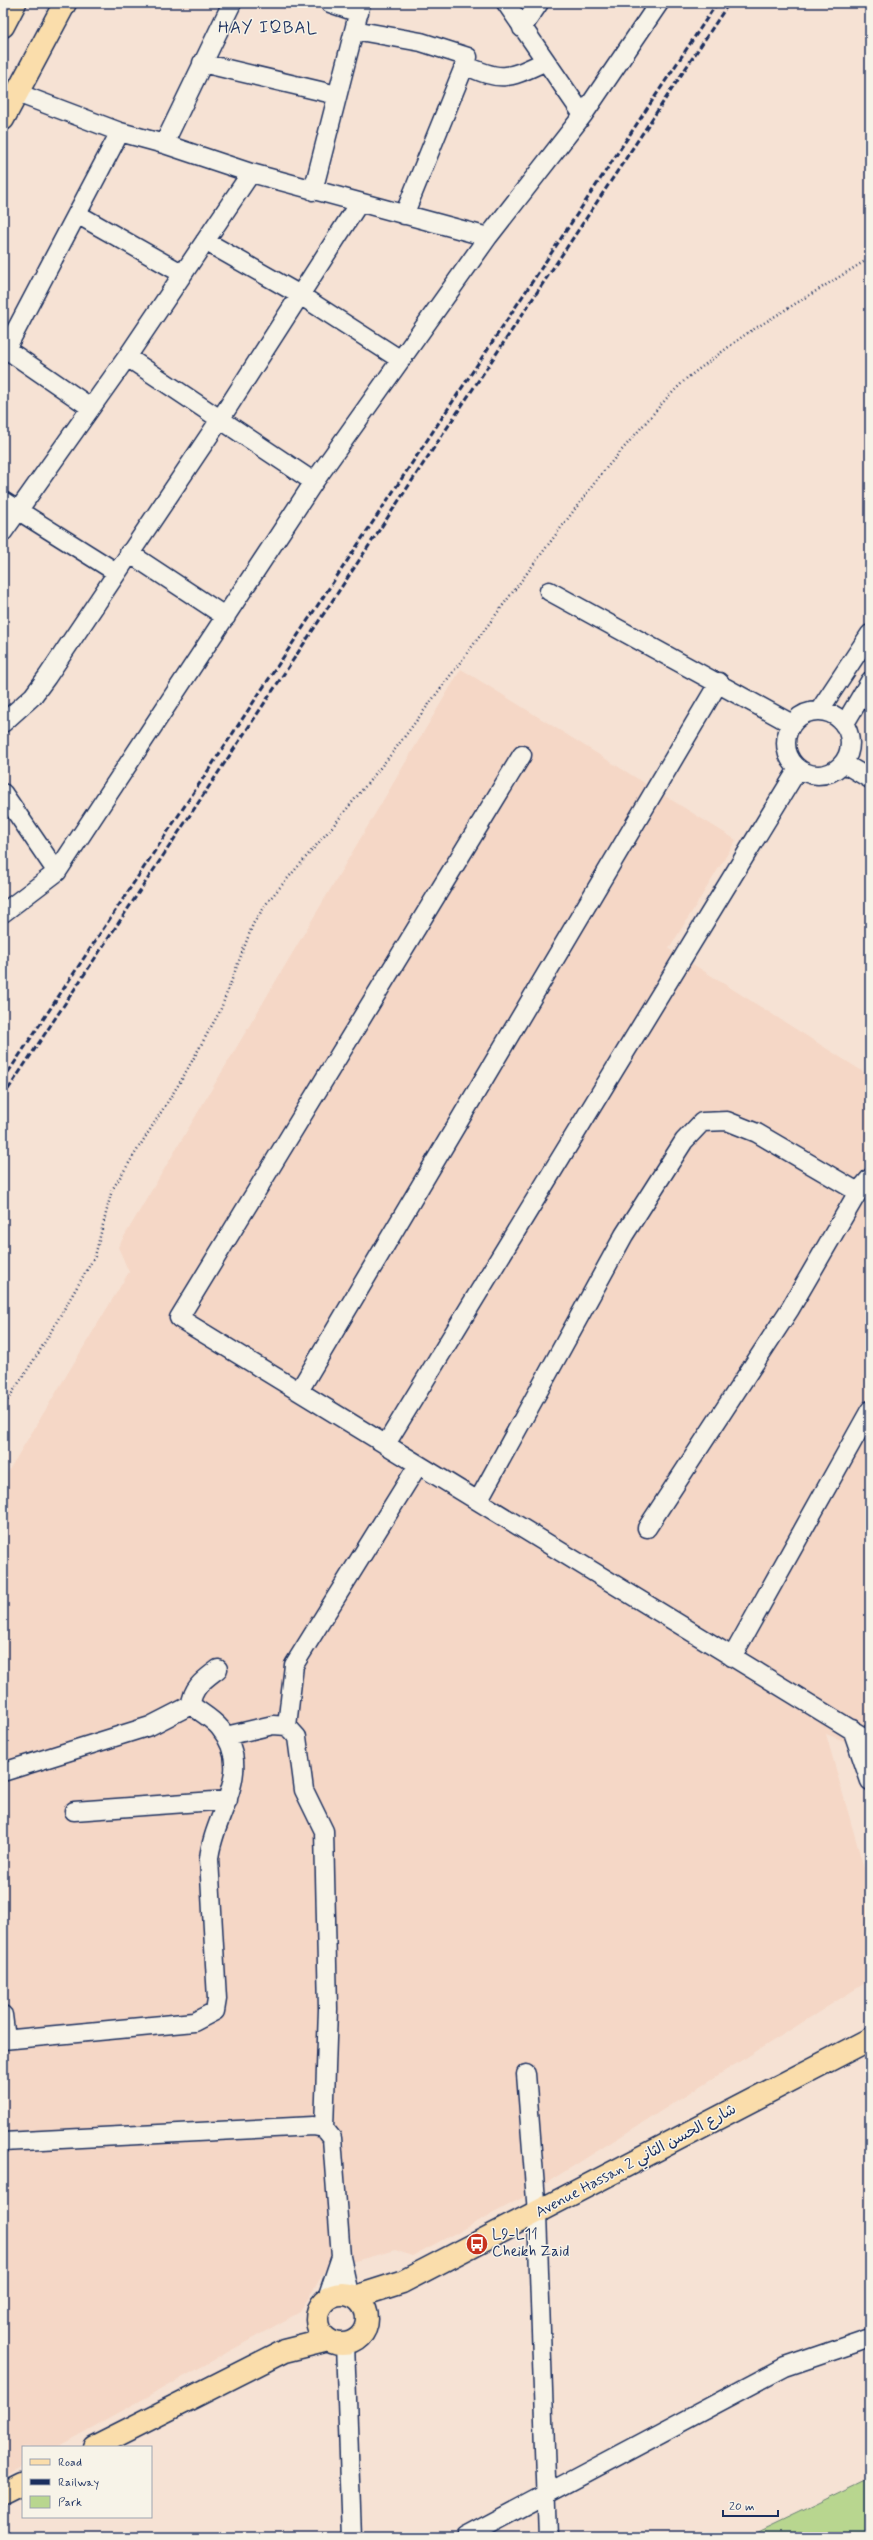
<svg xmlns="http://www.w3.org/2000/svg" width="873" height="2540" viewBox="0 0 873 2540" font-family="Mynerve,'Playpen Sans Arabic',sans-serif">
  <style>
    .built { fill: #f5d7c6 }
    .green { fill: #b8d68f; stroke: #6a8276 }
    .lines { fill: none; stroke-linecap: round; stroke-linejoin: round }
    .minor-casing { stroke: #1b2f5e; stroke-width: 21 }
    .major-casing { stroke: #1b2f5e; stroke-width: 25 }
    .path { stroke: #1b2f5e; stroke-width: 2.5; stroke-dasharray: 1 3; stroke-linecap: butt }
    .minor { stroke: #f7f3e8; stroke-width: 18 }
    .major { stroke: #faddab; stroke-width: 22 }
    .rail { stroke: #1b2f5e; stroke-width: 3; stroke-dasharray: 6 3; stroke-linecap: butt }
    .labels { text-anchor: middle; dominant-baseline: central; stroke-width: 3; stroke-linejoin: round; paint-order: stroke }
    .street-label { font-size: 15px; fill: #1b2f5e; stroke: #f7f3e8 }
    .poi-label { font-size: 15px; fill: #1b2f5e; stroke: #f7f3e8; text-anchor: start }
    .quarter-label { font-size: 17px; letter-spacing: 1px; fill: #1b2f5e; stroke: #f7f3e8 }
  </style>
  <rect width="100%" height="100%" fill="#f6e2d4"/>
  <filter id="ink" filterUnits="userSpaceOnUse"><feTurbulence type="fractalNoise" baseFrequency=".025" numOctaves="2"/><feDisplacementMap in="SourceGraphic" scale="8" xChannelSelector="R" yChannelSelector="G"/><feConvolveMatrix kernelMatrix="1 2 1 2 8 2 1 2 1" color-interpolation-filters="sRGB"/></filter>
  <g filter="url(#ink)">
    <path class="built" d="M 461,669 L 736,840 L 669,949 L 870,1076 L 870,1751 L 826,1734 L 870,1890 L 870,1980 L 524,2197 L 412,2256 L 395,2250 L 326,2269 L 300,2312 L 57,2447 L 23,2447 L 23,2466 L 3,2477 L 3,1480 L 129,1272 L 118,1247 Z"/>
    <path class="green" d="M 870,2478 L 870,2537 L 747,2537 Z"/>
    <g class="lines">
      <g class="minor-casing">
        <path id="minor" d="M 330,3 L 359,13
          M 506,3 L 583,115
          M 522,28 L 539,3
          M 354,30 L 421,42 L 468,57 L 404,215
          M 202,63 L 337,95
          M 465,65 C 503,83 509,78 546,61
          M 17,93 L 120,132 L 164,144 L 251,173 L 488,237
          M 164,144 L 232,3
          M 313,191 L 361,3
          M 77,214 L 183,274
          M 205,241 L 300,295 L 401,360
          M 127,357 L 314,482
          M 90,407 L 6,349 L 120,132
          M 3,501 L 116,572
          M 3,532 L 127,357 L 251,173
          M 129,553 L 226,617
          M 549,591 L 792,724
          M786 743a32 32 0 1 1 64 0a32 32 0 1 1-64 0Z
          M 819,711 L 870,634
          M 3,723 L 33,696 L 47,677 L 221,418 L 359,203
          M 844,725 L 870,681
          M 522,755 L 179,1318 L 870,1741
          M 843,763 L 870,779
          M 3,793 L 57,872
          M 3,913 L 57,872 L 314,482 L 488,237 L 583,115 L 659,3
          M 299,1391 L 719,682
          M 386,1444 L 798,769
          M 478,1501 L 624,1235 L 684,1141 L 702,1122 L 727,1121 L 757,1133 L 858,1192
          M 647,1528 L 790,1309 L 858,1192 L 870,1178
          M 732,1657 L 870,1410
          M 191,1705 C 192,1687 205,1679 218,1669
          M 287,1726 L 294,1665 L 415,1470
          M 852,1729 L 870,1781
          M 226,1736 L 273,1725 L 287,1726 L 297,1737 L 304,1790 L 324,1831 L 328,2009 L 324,2128
          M 3,1772 L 150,1726 L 191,1705
          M 74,1811 L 228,1800
          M 3,2015 L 6,2039
          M 3,2040 L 194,2022 L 215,2011 L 217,1999 L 209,1859 C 213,1814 256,1772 220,1728 C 213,1719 200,1712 191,1705
          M 526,2074 L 537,2213 L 548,2537
          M 3,2142 L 313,2126 L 324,2128 L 332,2138 L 341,2257
          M 327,2298 L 341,2257 L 349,2294
          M 345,2344 L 352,2537
          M 465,2537 L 785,2367 L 870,2338"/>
      </g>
      <g class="major-casing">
        <path id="major" d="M 3,26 L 15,3
          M 3,119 L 65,3
          M317 2319a25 25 0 1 1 50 0a25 25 0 1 1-50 0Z
          M 355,2297 L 402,2282 L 870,2039
          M 94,2447 L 284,2351 L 328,2340
          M 3,2493 L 23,2483"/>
      </g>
      <path class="path" d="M 3,1407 L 39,1352 L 95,1256 L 112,1190 L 182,1079 L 220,1011 L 253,924 L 269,900 L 333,826 L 393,752 L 602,473 L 666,399 L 687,378 L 746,334 L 870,258"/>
      <use href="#minor" class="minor"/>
      <use href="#major" class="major"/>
      <path class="rail" d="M 3,1080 L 717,3
        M 3,1097 L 729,3"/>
    </g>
  </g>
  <defs>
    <g id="bus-disc" transform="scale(1.15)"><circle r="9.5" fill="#c8321e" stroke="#f7f3e8"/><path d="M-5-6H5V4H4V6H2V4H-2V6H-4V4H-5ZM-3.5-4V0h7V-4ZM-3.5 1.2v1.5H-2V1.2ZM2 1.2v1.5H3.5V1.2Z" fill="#fff"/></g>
  </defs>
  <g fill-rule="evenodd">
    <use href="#bus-disc" x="477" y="2244"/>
  </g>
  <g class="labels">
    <g class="street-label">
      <text transform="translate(636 2161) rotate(-28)">Avenue Hassan 2 شارع الحسن الثاني</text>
    </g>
    <g class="poi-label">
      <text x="492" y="2235">L9-L11<tspan x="492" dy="17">Cheikh Zaid</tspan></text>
    </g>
    <g class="quarter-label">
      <text x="268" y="28">HAY IQBAL</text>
    </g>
  </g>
  <rect width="873" height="2540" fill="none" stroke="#f7f3e8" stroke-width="16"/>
  <rect x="8" y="8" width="857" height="2524" fill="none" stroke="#1b2f5e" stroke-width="1.5" filter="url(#ink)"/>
  <rect x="22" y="2446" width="130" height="72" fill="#f7f3e8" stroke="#9fa5b1"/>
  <rect x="30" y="2459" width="20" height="6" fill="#faddab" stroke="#9fa5b1"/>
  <text x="58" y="2466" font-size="12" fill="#1b2f5e">Road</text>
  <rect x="30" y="2479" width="20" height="6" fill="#1b2f5e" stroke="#9fa5b1"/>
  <text x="58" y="2486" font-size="12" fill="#1b2f5e">Railway</text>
  <rect x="30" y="2496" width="20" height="12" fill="#b8d68f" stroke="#9fa5b1"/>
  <text x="58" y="2506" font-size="12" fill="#1b2f5e">Park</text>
  <path d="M723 2510v6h55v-6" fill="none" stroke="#1b2f5e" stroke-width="2"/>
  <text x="729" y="2510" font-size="12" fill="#1b2f5e" stroke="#f7f3e8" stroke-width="3" paint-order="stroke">20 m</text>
</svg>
